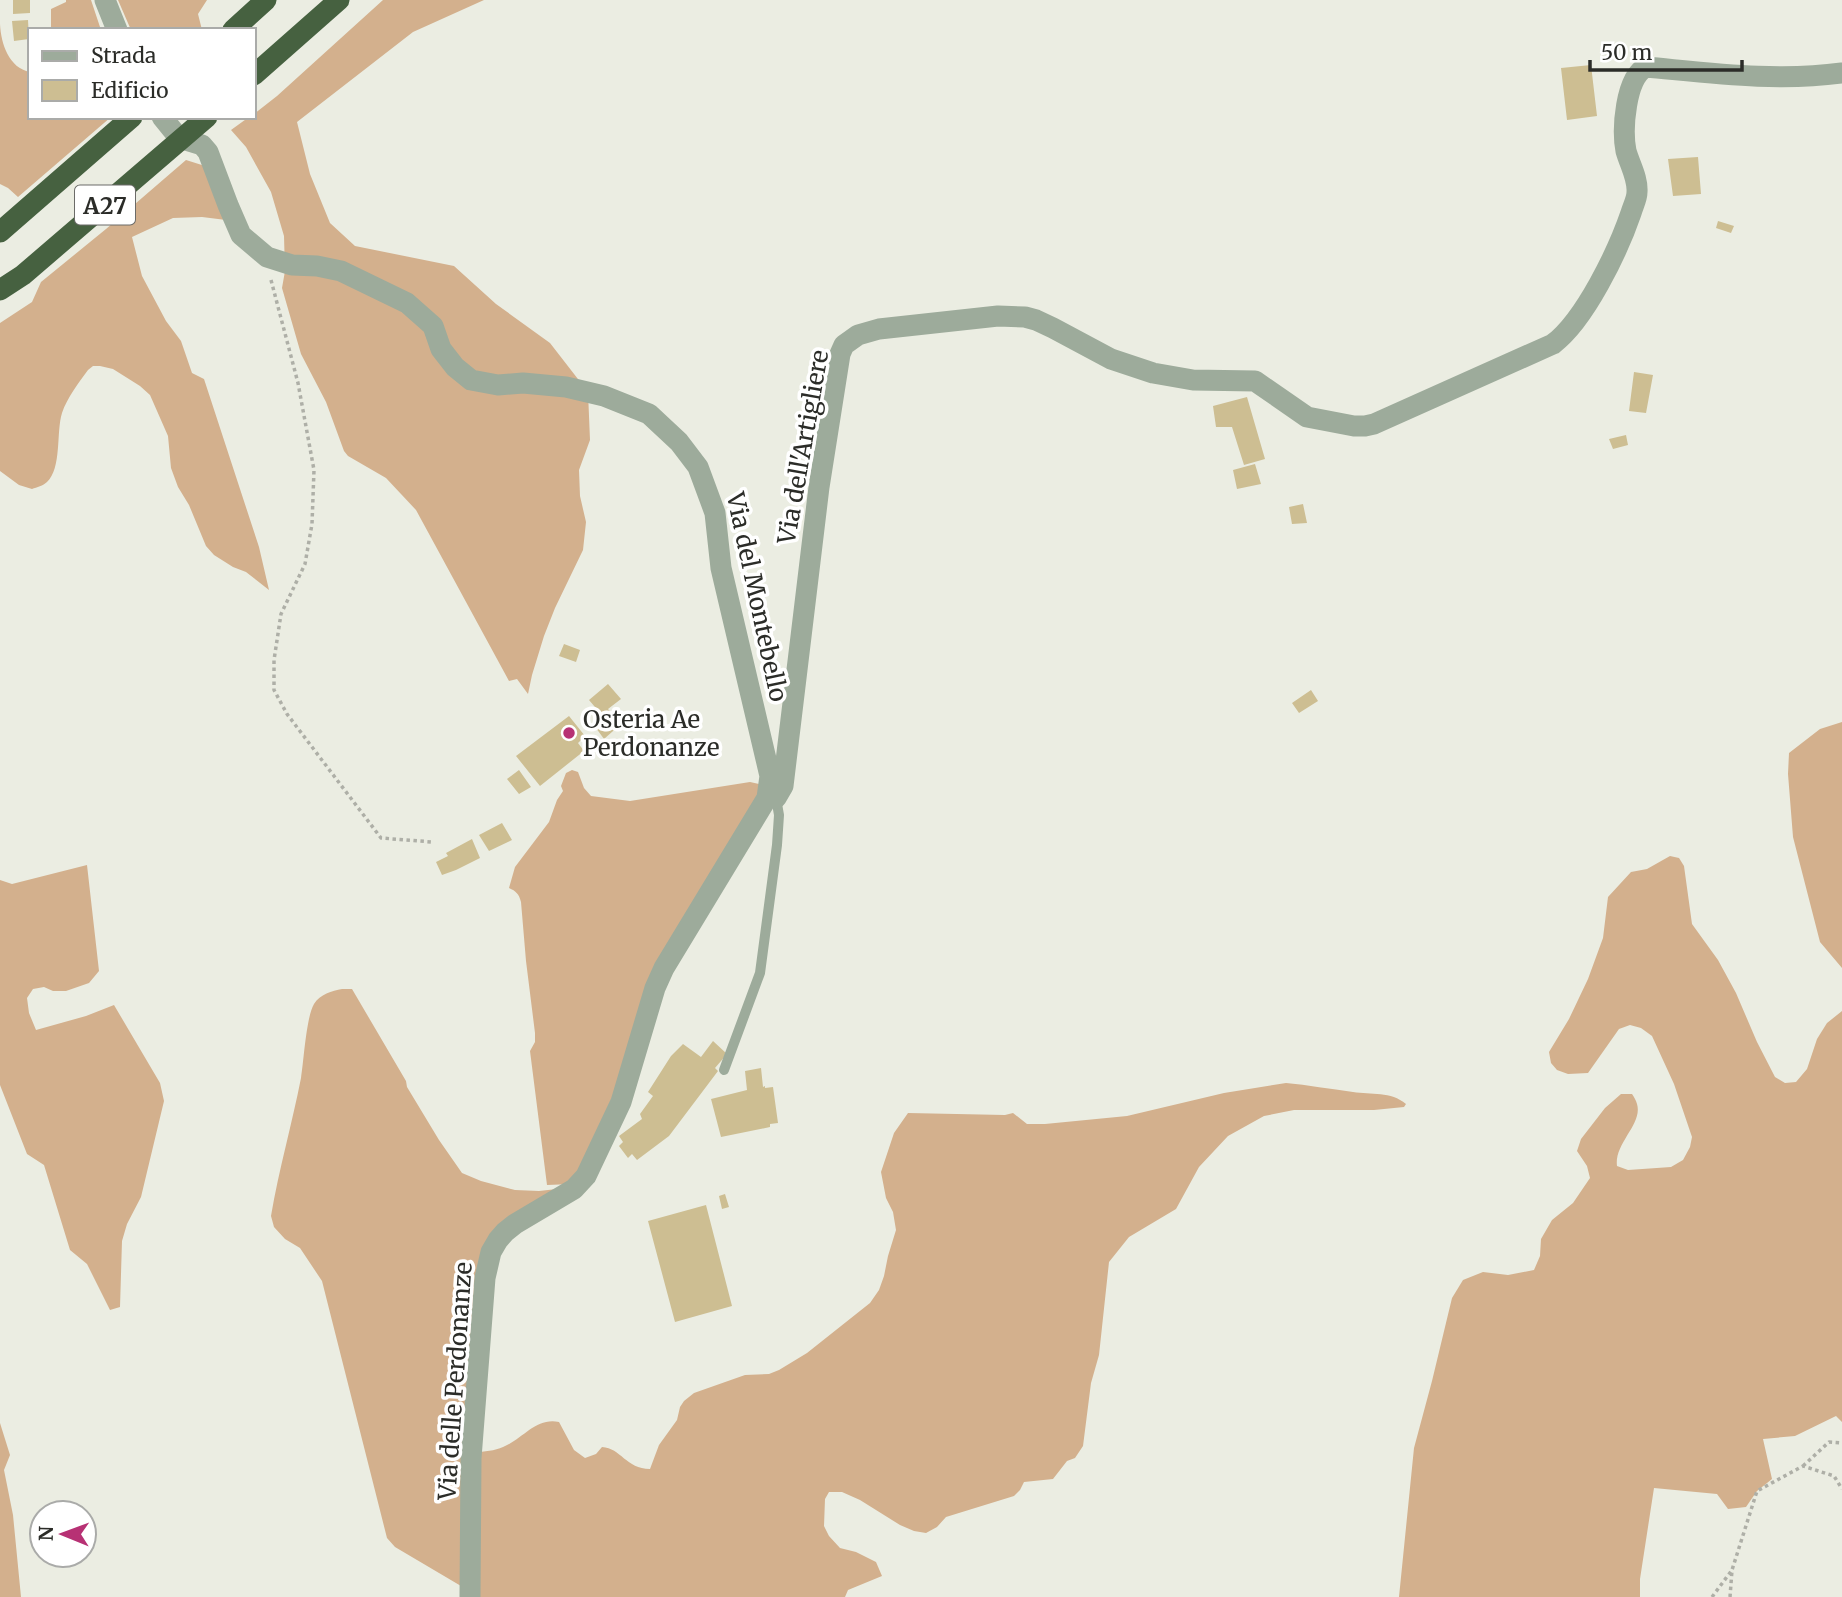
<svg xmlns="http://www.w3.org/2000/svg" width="1842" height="1597" viewBox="0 0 1842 1597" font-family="Merriweather,serif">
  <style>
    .forest { fill: #d3b08d }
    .building { fill: #cdbe92 }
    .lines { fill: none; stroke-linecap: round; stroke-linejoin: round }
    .path { stroke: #aeafa7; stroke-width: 3.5; stroke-dasharray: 3.5 3.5; stroke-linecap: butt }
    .lane { stroke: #9dab9b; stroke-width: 10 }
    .street { stroke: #9dab9b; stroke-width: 21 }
    .highway { stroke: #466140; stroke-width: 21 }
    .poi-dot { fill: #b73174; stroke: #fff; stroke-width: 2.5 }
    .labels { text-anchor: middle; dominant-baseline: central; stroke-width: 7; stroke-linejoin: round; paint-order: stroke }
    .shield { fill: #fff; stroke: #6b6b68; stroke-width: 2 }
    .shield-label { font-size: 23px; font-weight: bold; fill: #2b2c28 }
    .street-label { font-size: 24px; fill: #2b2c28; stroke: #fff }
    .poi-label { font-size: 24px; fill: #2b2c28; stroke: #fff; text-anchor: start }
  </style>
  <rect width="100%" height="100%" fill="#ebede2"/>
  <path class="forest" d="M 66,0 L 91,0 L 101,30 L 51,30 L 51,9 L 66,2 Z
    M 118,0 L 207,0 L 198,14 L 202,30 L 131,30 Z
    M 383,0 L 484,0 L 413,32 L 297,122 L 310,174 L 330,223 L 355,246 L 454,266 L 496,304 L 550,343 L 588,392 L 590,440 L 579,470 L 580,496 L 586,522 L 583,550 L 555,608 L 544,636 L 532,675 L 528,694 L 517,679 L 509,681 L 416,510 L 386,478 L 348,456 L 344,451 L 326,402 L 301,354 L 282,288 L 285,271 L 284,236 L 271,192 L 246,147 L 231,130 L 249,117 L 254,117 L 254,114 L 277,96 Z
    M 0,24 C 1,44 9,68 30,72 L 30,117 L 111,117 L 18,197 L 8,188 L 0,184 Z
    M 186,160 L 205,166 L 234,221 L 202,217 L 173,218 L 132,237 L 142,276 L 166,321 L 181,341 L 192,373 L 204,379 L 259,547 L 269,590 L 246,572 L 233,567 L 214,555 L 206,546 L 189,505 L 178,487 L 171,468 L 168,436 L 150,395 L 140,386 L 113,369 L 100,366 L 93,366 L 88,370 C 79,382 67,398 62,413 C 56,432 62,468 47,482 C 43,486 37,487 32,489 L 19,485 L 0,471 L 0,323 L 32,302 L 41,282 L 106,229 Z
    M 1842,722 L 1842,968 L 1820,942 L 1793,837 L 1788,774 L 1789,753 L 1820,729 Z
    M 572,770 L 578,772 L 584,788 L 591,796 L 630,801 L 750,782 L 759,784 L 757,804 L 706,896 L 572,1184 L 547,1185 L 530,1051 L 535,1042 L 535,1033 L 526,961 L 521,902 C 519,894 516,891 509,888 L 515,867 L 549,822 L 557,800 L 563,791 L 561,786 L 566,773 Z
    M 1670,856 L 1679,858 L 1684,866 L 1692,924 L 1718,960 L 1736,993 L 1757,1042 L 1775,1077 L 1785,1083 L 1796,1082 L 1807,1069 L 1817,1039 L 1827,1023 L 1842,1011 L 1842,1422 L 1836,1416 L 1795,1436 L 1763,1439 L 1772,1479 L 1757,1491 L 1746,1507 L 1728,1509 L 1717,1494 L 1654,1488 L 1640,1579 L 1640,1597 L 1399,1597 L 1414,1448 L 1432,1381 L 1452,1298 L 1463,1280 L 1483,1272 L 1508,1275 L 1534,1270 L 1540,1256 L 1541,1239 L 1552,1220 L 1573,1203 L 1590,1178 L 1587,1166 L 1577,1151 L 1581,1139 L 1605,1108 L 1621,1094 L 1632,1094 C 1634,1097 1636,1100 1637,1104 C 1643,1124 1614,1143 1617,1166 L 1628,1170 L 1671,1167 L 1683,1160 L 1690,1147 L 1692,1137 L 1674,1084 L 1652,1036 L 1641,1028 L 1630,1025 L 1619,1029 L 1588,1073 L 1568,1074 L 1557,1070 L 1551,1063 L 1549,1052 L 1569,1019 L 1588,979 L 1603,938 L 1608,897 L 1631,872 L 1647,869 Z
    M 87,865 L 99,971 L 89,983 L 66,991 L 53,991 L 44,987 L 33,989 L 27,998 L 29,1013 L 36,1030 L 86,1016 L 114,1005 L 160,1083 L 164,1101 L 141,1197 L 127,1224 L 122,1241 L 120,1307 L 110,1310 L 87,1264 L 70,1250 L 44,1165 L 27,1154 L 0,1085 L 0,880 L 12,884 Z
    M 342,989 L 352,989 L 406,1081 L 407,1087 L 439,1140 L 462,1173 L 481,1181 L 515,1190 L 539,1191 L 557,1189 L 489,1247 L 461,1586 L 395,1547 L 387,1538 L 322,1281 L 300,1248 L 285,1239 L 274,1227 L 271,1216 C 279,1169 292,1124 301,1078 C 304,1060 306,1018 314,1004 C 320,994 332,991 342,989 Z
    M 1286,1083 C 1308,1085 1330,1089 1353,1092 C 1371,1095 1391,1091 1406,1104 L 1404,1107 L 1374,1110 L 1294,1110 L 1264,1116 L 1228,1136 L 1199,1167 L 1176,1209 L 1129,1237 L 1109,1262 L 1099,1355 L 1091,1383 L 1083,1446 L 1075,1458 L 1067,1461 L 1053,1479 L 1024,1482 L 1020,1490 L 1014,1496 L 946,1517 L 937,1527 L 926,1533 L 914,1531 L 900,1525 L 860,1500 L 842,1492 L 829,1492 L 825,1499 L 824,1526 L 829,1536 L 840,1548 L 856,1552 L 876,1562 L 882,1576 L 848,1590 L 845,1597 L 468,1597 L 475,1453 C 484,1451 495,1451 503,1447 C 523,1439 536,1417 559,1422 L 574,1450 L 585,1458 L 596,1454 L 602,1447 C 621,1448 626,1469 650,1469 L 659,1445 L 677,1420 L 680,1407 L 684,1401 L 694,1393 L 745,1375 L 769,1374 L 779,1370 L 807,1353 L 870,1303 L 879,1290 L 884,1276 L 888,1256 L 896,1230 L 893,1212 L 886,1198 L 881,1172 L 894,1133 L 908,1113 L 1005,1115 L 1013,1113 L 1027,1124 L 1045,1124 L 1127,1116 L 1224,1093 Z
    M 0,1423 L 10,1455 L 4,1470 L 13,1515 L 21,1597 L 0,1597 Z"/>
  <path class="building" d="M 13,0 L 30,0 L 30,13 L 13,14 Z
    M 28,20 L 29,39 L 14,41 L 12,21 Z
    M 1591,65 L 1597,116 L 1567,120 L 1561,68 Z
    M 1698,157 L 1701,194 L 1673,196 L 1668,159 Z
    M 1718,221 L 1734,226 L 1731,233 L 1716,228 Z
    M 1634,372 L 1653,375 L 1646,413 L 1629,411 Z
    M 1247,397 L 1265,459 L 1244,465 L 1232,427 L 1216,427 L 1213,406 Z
    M 1626,435 L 1628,445 L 1613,449 L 1609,439 Z
    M 1255,464 L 1261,484 L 1237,489 L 1233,470 Z
    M 1303,504 L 1307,523 L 1292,524 L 1289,507 Z
    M 564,644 L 580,650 L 576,662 L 559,656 Z
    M 608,684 L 621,699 L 608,709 L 621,724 L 604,739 L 596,728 L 606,720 L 589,700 Z
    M 1311,690 L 1318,701 L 1299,713 L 1292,703 Z
    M 569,716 L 585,736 L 578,743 L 584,751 L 540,786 L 516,756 Z
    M 519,770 L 531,787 L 519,794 L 507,779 Z
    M 502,823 L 512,840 L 489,851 L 479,835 Z
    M 472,839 L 480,858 L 456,870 L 442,875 L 436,862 L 448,856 L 446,853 Z
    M 713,1041 L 727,1054 L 715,1068 L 718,1071 L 669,1136 L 637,1160 L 632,1154 L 628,1158 L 619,1146 L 623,1142 L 619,1136 L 642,1119 L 640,1114 L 653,1096 L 648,1092 L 671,1056 L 683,1044 L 701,1057 Z
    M 761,1068 L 763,1087 L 765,1086 L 765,1088 L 773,1087 L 778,1123 L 770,1124 L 770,1127 L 721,1137 L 711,1099 L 747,1090 L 745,1071 Z
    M 725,1194 L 729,1207 L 722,1209 L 719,1196 Z
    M 706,1205 L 732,1306 L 675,1322 L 648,1221 Z"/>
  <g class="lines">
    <path class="path" d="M 271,280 L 298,383 L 314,470 L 312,524 L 305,564 L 281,614 L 274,660 L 274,690 L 287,714 L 381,838 L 432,842
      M 1803,1466 L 1829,1442 L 1842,1443
      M 1712,1597 L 1732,1570
      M 1730,1597 L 1732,1570 L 1757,1491 L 1803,1466 L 1834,1476 L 1842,1489"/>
    <path class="lane" d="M 724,1070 L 760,973 L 777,845 L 779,815 L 776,798"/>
    <path class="street" d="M 105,0 L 117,30
      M 162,117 L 179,138 L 202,145 L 208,152 L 228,205 L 241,235 L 267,257 L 292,265 L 317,266 L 341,271 L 407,303 L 433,326 L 441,349 L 455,367 L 471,380 L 498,385 L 523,383 L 566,387 L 604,396 L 649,414 L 679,442 L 698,467 L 715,513 L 721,568 L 770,776 L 767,798 L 664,968 L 655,988 L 621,1102 L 586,1176 L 574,1189 L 515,1224 L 505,1232 L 498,1240 L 491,1252 L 485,1278 L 471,1458 L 470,1597
      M 776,798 L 783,786 L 819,487 L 840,354 L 844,345 L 858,335 L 879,329 L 998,316 L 1025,317 L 1036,320 L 1053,328 L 1111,359 L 1153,373 L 1193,380 L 1255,381 L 1307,417 L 1354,426 L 1365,426 L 1374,424 L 1553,344 C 1585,320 1618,251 1631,213 C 1633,206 1637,199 1637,192 C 1638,178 1630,165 1626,151 C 1622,130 1625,78 1646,67 C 1711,73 1777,82 1842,73"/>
    <path class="highway" d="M 233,30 L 266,0
      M 254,75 L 339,0
      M 0,232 L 132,117
      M 0,290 L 23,275 L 207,117"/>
  </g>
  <circle class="poi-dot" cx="569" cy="733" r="7"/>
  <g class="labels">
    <rect class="shield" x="75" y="185.5" width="60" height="39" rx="5"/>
    <g class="shield-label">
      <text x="105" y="205">A27</text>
    </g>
    <g class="street-label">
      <text transform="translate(803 447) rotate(-80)">Via dell'Artigliere</text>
      <text transform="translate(757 597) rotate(78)">Via del Montebello</text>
      <text transform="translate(455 1381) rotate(-86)">Via delle Perdonanze</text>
    </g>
    <g class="poi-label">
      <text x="583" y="719">Osteria Ae<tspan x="583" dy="28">Perdonanze</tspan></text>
    </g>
  </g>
  <rect x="28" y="28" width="228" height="91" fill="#ffffff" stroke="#aaaba9" stroke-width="2"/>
  <rect x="42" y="51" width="35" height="10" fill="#9dab9b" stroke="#aaaba9" stroke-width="2"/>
  <text x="91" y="63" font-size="21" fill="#2b2c28">Strada</text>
  <rect x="42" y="80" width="35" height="21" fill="#cdbe92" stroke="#aaaba9" stroke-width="2"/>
  <text x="91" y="98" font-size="21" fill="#2b2c28">Edificio</text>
  <g transform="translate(63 1534) rotate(271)"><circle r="33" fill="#ffffff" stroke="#aaaba9" stroke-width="2"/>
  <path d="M0-5L12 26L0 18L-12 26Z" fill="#b73174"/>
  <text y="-10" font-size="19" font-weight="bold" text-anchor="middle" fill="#2b2c28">N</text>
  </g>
  <path d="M1590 60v10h152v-10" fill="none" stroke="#2b2c28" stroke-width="3.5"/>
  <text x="1601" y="60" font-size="21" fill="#2b2c28" stroke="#ffffff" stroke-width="5" paint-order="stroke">50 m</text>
</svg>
